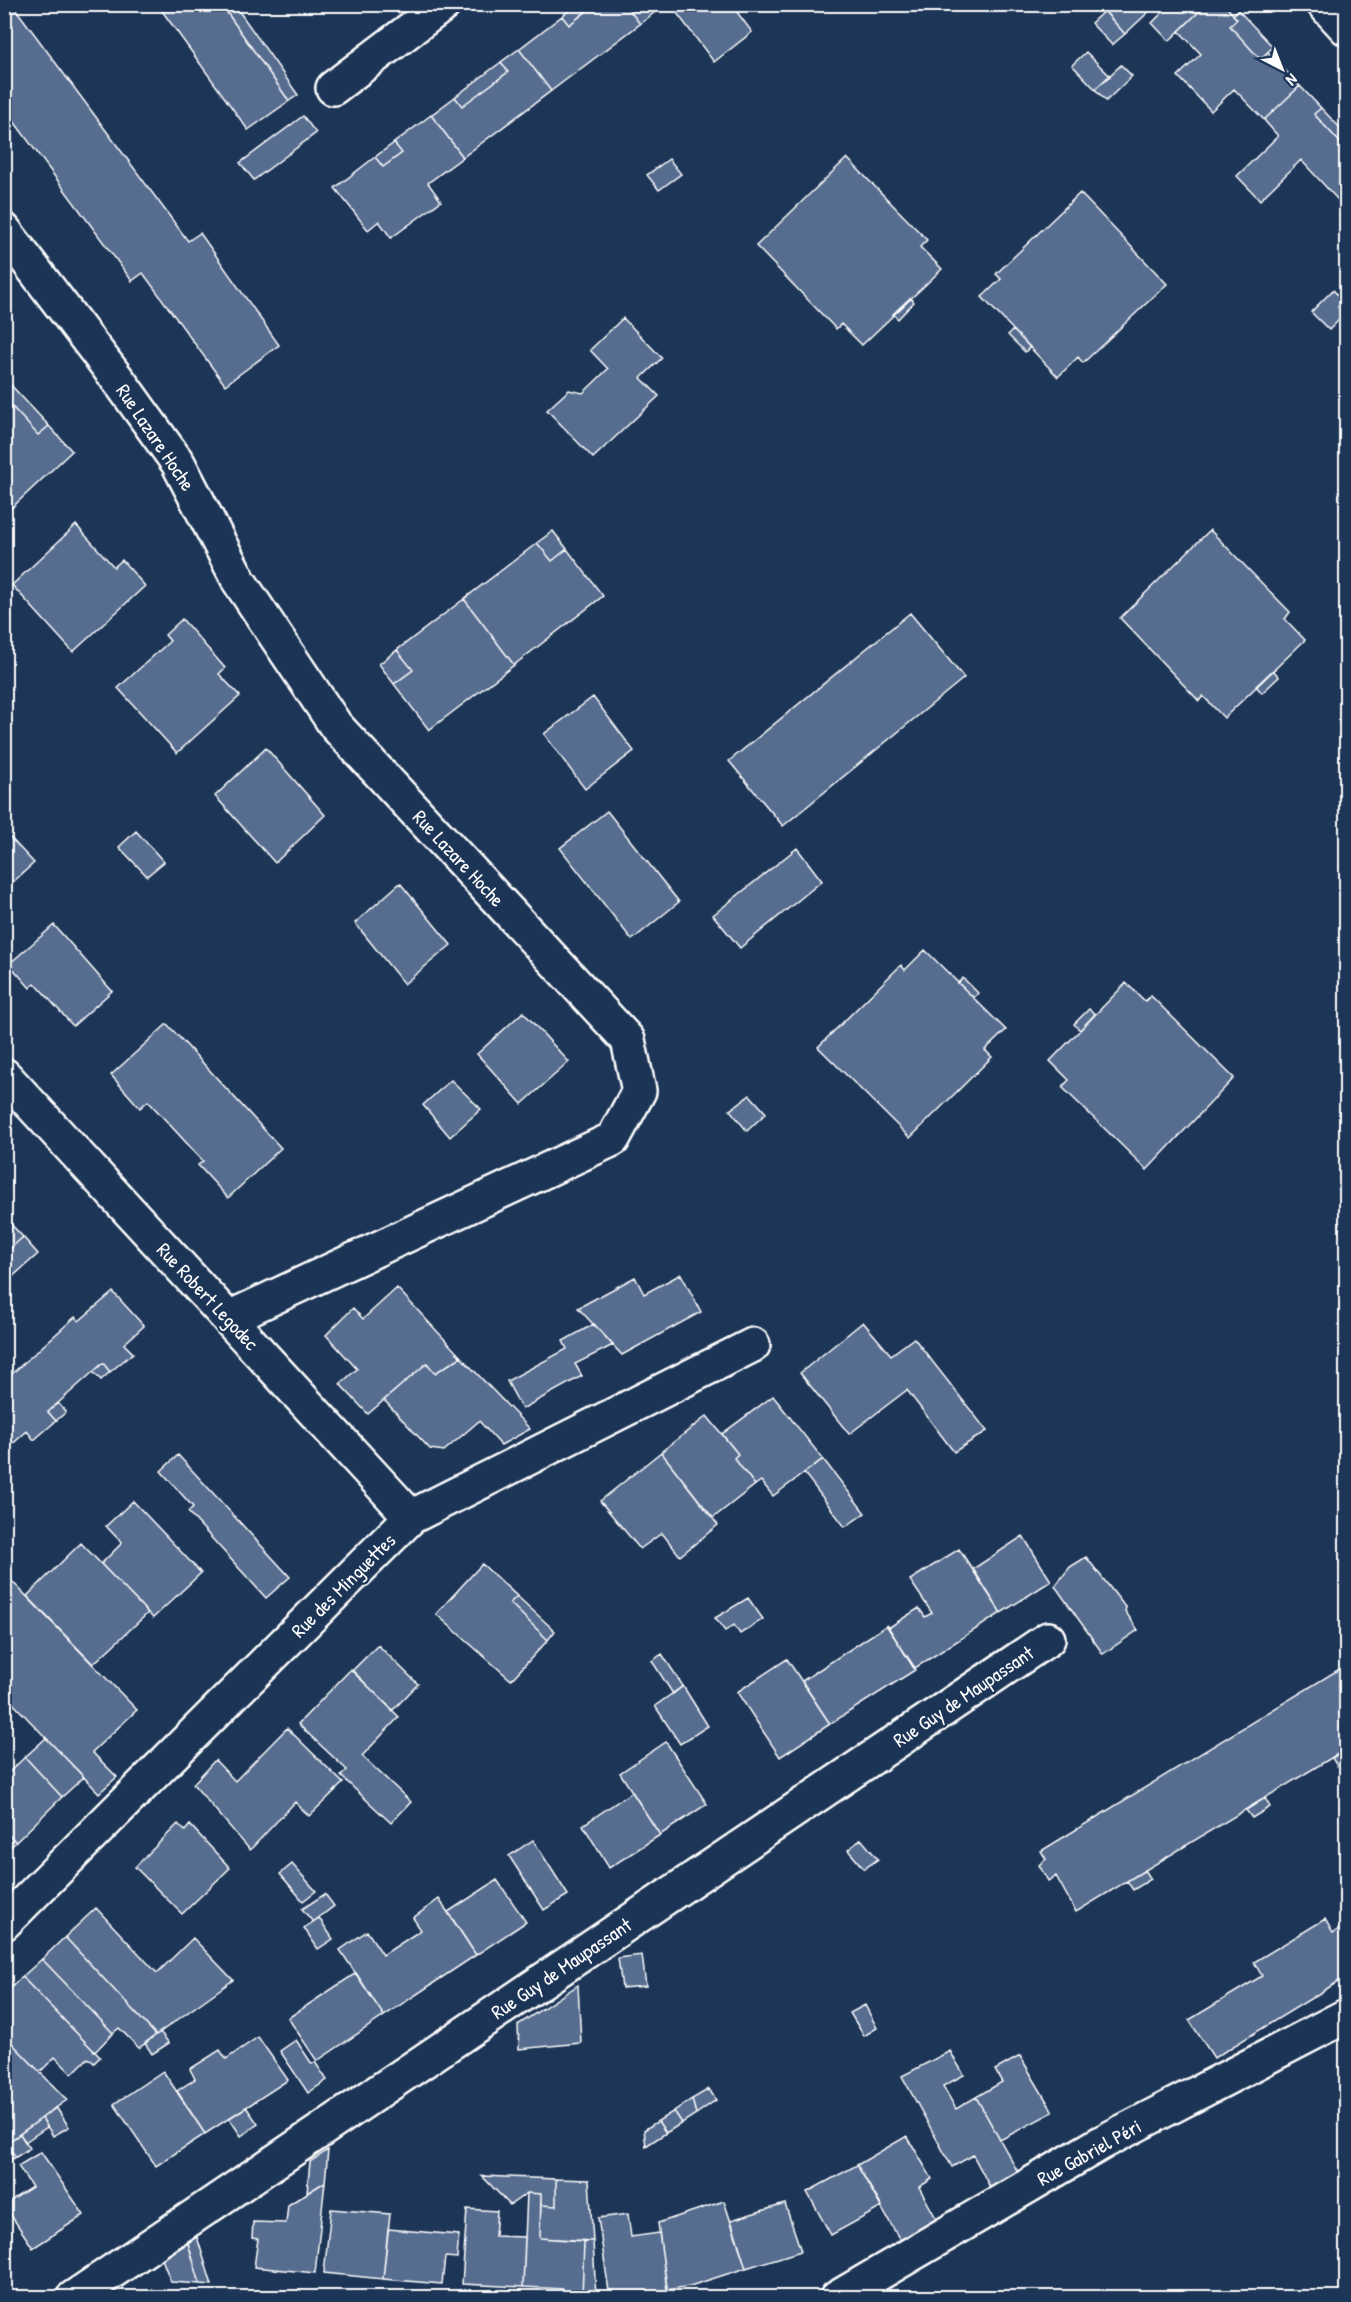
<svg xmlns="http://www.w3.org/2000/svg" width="1351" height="2302" viewBox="0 0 1351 2302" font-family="'Patrick Hand',sans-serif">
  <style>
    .building { fill: #566d90; stroke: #fff; stroke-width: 1.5 }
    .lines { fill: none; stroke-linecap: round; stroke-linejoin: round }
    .minor-casing { stroke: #fff; stroke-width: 38 }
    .minor { stroke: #1d3557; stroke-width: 33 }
    .labels { text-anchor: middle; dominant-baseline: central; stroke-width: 4.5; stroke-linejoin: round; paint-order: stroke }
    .street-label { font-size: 20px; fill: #fff; stroke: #1d3557 }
  </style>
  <rect width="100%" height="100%" fill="#1d3557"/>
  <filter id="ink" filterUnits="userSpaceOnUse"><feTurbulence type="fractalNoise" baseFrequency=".0167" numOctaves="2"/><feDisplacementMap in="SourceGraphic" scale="12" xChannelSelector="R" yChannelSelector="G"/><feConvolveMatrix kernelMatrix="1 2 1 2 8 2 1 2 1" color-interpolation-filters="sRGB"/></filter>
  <g filter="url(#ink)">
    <path class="building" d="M 4,4 L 12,4 L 188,241 L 200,233 L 279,345 L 225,385 L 143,273 L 132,281 L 4,108 Z
      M 157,4 L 221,4 L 289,101 L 248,130 Z
      M 221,4 L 234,4 L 298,95 L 289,101 Z
      M 577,4 L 595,5 L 569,25 L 562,16 Z
      M 595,4 L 625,4 L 640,24 L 551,91 L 519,49 L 562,16 L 569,25 Z
      M 625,4 L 665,4 L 640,24 Z
      M 670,4 L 731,4 L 752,32 L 714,62 Z
      M 1098,4 L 1207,4 L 1169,41 L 1152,23 L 1162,13 L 1155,6 L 1125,34 Z
      M 1207,4 L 1224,4 L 1237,19 L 1230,26 L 1260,59 L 1268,52 L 1300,86 L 1264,120 L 1234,89 L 1211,111 L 1178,76 L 1201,54 L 1179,31 Z
      M 1238,10 L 1273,47 L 1260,59 L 1230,26 L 1237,19 L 1233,15 Z
      M 1104,11 L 1125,34 L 1112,45 L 1091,23 Z
      M 519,49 L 551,91 L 463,157 L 431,115 L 455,97 L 462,106 L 508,72 L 501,62 Z
      M 1086,52 L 1110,76 L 1095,89 L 1072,65 Z
      M 501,62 L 508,72 L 462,106 L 455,97 Z
      M 1121,65 L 1132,76 L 1106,101 L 1095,89 Z
      M 1300,86 L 1321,108 L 1314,114 L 1346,149 L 1346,192 L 1338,200 L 1301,160 L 1260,200 L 1237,176 L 1278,136 L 1264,120 Z
      M 1321,108 L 1346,134 L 1346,149 L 1314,114 Z
      M 431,115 L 463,157 L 428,183 L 441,201 L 391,238 L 379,221 L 368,230 L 335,188 L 375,157 L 383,167 L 402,153 L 394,143 Z
      M 303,116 L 316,133 L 254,180 L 240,163 Z
      M 394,143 L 402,153 L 383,167 L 375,157 Z
      M 847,158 L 927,240 L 920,247 L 942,269 L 862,345 L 841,324 L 836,329 L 756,246 Z
      M 669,159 L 681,174 L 659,190 L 647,175 Z
      M 1346,192 L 1346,208 L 1338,200 Z
      M 1080,193 L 1167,284 L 1083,363 L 1078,357 L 1058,377 L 982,297 L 1001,279 L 996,274 Z
      M 1333,290 L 1344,301 L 1338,307 L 1344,315 L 1329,330 L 1311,312 Z
      M 910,298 L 914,302 L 898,319 L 893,314 Z
      M 623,318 L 662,358 L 641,378 L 659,396 L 593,458 L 547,410 L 569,390 L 583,393 L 608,369 L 590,350 Z
      M 1013,330 L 1030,347 L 1025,352 L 1008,335 Z
      M 8,382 L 49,426 L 38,435 L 4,398 L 4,386 Z
      M 4,398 L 38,435 L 49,426 L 72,451 L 4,515 Z
      M 76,525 L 114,567 L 122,560 L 145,586 L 73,652 L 12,585 Z
      M 1210,530 L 1290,612 L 1285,619 L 1305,640 L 1224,718 L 1203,696 L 1199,701 L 1120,618 Z
      M 553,531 L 567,549 L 552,561 L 537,543 Z
      M 537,543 L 552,561 L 567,549 L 603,596 L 514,665 L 464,599 Z
      M 464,599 L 514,665 L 429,730 L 394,684 L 413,670 L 397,650 Z
      M 910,613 L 964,678 L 783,826 L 729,761 Z
      M 182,619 L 225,668 L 219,674 L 240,696 L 177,753 L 118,688 L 170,641 L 165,635 Z
      M 397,650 L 413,670 L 394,684 L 379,664 Z
      M 1273,670 L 1279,677 L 1262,693 L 1256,686 Z
      M 593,697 L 634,751 L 585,789 L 544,734 Z
      M 266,748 L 325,815 L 275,863 L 215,796 Z
      M 607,811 L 679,902 L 632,940 L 560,848 Z
      M 4,831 L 34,863 L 4,890 Z
      M 136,831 L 164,862 L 147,876 L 119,847 Z
      M 797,848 L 822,881 L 740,948 L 713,915 Z
      M 400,883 L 451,945 L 404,984 L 355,923 Z
      M 54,925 L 112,991 L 73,1026 L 35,983 L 30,988 L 9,964 Z
      M 925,950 L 1006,1030 L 985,1050 L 992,1057 L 910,1138 L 818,1047 L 901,965 L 905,970 Z
      M 963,978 L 978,993 L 974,998 L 958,983 Z
      M 1126,983 L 1145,1001 L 1151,996 L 1234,1078 L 1147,1170 L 1062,1087 L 1069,1080 L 1050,1061 Z
      M 1089,1009 L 1095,1014 L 1080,1030 L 1074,1024 Z
      M 523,1012 L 569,1062 L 522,1104 L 477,1054 Z
      M 167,1024 L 281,1148 L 228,1198 L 198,1165 L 203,1161 L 148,1101 L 140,1108 L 111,1075 Z
      M 451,1080 L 481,1109 L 450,1137 L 423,1105 Z
      M 750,1095 L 766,1113 L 747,1131 L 730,1110 Z
      M 4,1217 L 23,1237 L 4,1254 Z
      M 23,1237 L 38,1254 L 10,1279 L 4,1273 L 4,1254 Z
      M 681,1274 L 701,1312 L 622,1355 L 578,1308 L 635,1277 L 644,1294 Z
      M 397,1288 L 461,1357 L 435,1373 L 427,1363 L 368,1414 L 340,1384 L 357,1369 L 326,1335 L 353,1308 L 363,1319 Z
      M 113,1292 L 144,1326 L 124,1344 L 133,1353 L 110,1372 L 103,1363 L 48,1412 L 56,1421 L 34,1440 L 27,1431 L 7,1449 L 4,1446 L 4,1389 L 9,1384 L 5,1380 L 75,1317 L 79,1321 Z
      M 863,1322 L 891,1355 L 914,1338 L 987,1431 L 954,1452 L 907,1390 L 849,1434 L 800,1373 Z
      M 594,1324 L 613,1345 L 575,1364 L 582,1376 L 522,1409 L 507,1381 L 567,1349 L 563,1341 Z
      M 461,1357 L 530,1429 L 501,1445 L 479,1421 L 444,1451 L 430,1449 L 384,1400 L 427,1363 L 435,1373 Z
      M 103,1363 L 110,1372 L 101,1380 L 93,1372 Z
      M 773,1396 L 823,1459 L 773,1496 L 761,1481 L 755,1485 L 734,1458 L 738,1454 L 722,1434 Z
      M 58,1403 L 66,1412 L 56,1421 L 48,1412 Z
      M 707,1416 L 738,1454 L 734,1458 L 755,1485 L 713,1518 L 661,1452 Z
      M 661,1452 L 718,1525 L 680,1556 L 662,1533 L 640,1549 L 600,1501 Z
      M 178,1455 L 290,1577 L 266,1598 L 188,1512 L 193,1507 L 161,1471 Z
      M 823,1459 L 865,1513 L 845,1527 L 804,1473 Z
      M 133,1501 L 201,1573 L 153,1618 L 101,1564 L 122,1543 L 106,1526 Z
      M 1023,1536 L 1051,1581 L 1001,1613 L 973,1569 Z
      M 81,1543 L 148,1613 L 93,1664 L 27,1596 Z
      M 959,1549 L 1001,1613 L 915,1668 L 888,1628 L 919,1608 L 925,1617 L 932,1613 L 910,1580 Z
      M 1086,1557 L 1126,1608 L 1125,1611 L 1138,1630 L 1103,1654 L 1055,1586 L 1070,1567 Z
      M 482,1564 L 517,1596 L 510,1603 L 548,1640 L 511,1680 L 436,1614 Z
      M 4,1573 L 137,1710 L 92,1752 L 117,1777 L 99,1793 L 4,1694 Z
      M 517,1596 L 555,1631 L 548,1640 L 510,1603 Z
      M 748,1598 L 763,1619 L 740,1634 L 734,1625 L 725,1631 L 715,1618 Z
      M 887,1625 L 915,1670 L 830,1724 L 802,1681 Z
      M 378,1645 L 418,1684 L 393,1710 L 352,1671 Z
      M 662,1654 L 683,1686 L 673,1694 L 652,1661 Z
      M 787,1659 L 830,1724 L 780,1757 L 737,1692 Z
      M 1346,1665 L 1346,1749 L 1076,1912 L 1056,1876 L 1048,1881 L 1039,1865 L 1046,1859 L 1041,1851 Z
      M 351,1669 L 399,1717 L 362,1756 L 411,1802 L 391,1823 L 341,1776 L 347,1770 L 298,1724 Z
      M 683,1686 L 708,1726 L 680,1744 L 655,1706 Z
      M 287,1728 L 343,1783 L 309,1816 L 295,1802 L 250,1850 L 193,1784 L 215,1760 L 235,1781 Z
      M 46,1738 L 84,1777 L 62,1797 L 25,1757 Z
      M 666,1742 L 707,1804 L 660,1835 L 620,1773 Z
      M 1346,1749 L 1346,1760 L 1337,1766 L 1332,1758 Z
      M 25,1757 L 62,1797 L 16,1842 L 4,1830 L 4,1777 Z
      M 632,1792 L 660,1835 L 609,1868 L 583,1825 Z
      M 1265,1798 L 1270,1807 L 1252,1818 L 1246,1810 Z
      M 178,1824 L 185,1831 L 190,1825 L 230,1868 L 182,1914 L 135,1867 Z
      M 4,1830 L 16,1842 L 4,1853 Z
      M 861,1839 L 878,1859 L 864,1869 L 848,1850 Z
      M 533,1840 L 568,1895 L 544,1910 L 509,1856 Z
      M 292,1864 L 316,1891 L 303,1901 L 280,1874 Z
      M 1145,1870 L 1151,1879 L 1133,1890 L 1127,1881 Z
      M 497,1880 L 526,1922 L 476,1955 L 448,1912 Z
      M 325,1894 L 334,1906 L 313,1922 L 302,1909 Z
      M 439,1899 L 476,1955 L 384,2016 L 340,1950 L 367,1931 L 383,1955 L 421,1930 L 413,1918 Z
      M 96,1908 L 157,1973 L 193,1938 L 233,1980 L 156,2035 L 65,1937 Z
      M 319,1918 L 333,1939 L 318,1949 L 304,1928 Z
      M 1325,1919 L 1333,1933 L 1346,1925 L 1346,1977 L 1214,2058 L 1189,2020 L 1262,1976 L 1254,1962 Z
      M 65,1937 L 156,2035 L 139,2048 L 119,2028 L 113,2033 L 42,1959 Z
      M 642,1955 L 646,1986 L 622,1988 L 618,1958 Z
      M 42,1959 L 113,2033 L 95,2052 L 22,1977 Z
      M 356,1973 L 384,2016 L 317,2061 L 288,2018 Z
      M 22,1977 L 100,2057 L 94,2063 L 88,2058 L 72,2074 L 55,2057 L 40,2072 L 4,2035 L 4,1994 Z
      M 578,1985 L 581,2043 L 519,2049 L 518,2025 Z
      M 865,2005 L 877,2028 L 864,2036 L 850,2013 Z
      M 160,2032 L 169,2043 L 152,2054 L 145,2043 Z
      M 4,2035 L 67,2100 L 4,2145 Z
      M 258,2037 L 288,2080 L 205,2134 L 177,2091 L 195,2079 L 190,2069 L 220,2050 L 226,2059 Z
      M 296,2040 L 312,2064 L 315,2062 L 327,2080 L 308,2093 L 280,2051 Z
      M 950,2051 L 964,2075 L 943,2086 L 956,2109 L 976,2097 L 1019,2174 L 991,2189 L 973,2155 L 952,2167 L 902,2076 Z
      M 1020,2056 L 1053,2112 L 1000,2140 L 976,2097 L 1002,2082 L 995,2070 Z
      M 163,2071 L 205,2134 L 156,2166 L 114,2104 Z
      M 709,2089 L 716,2100 L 696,2114 L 692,2099 Z
      M 692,2099 L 696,2114 L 682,2123 L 674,2111 Z
      M 56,2107 L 69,2127 L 53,2136 L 42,2118 Z
      M 246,2107 L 258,2124 L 241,2136 L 229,2118 Z
      M 674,2111 L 682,2123 L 666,2133 L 658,2121 Z
      M 42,2118 L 47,2127 L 25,2142 L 20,2134 Z
      M 658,2121 L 666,2133 L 646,2146 L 644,2130 Z
      M 20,2134 L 30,2148 L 16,2157 L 6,2144 Z
      M 907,2136 L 932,2179 L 919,2187 L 937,2220 L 900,2240 L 857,2165 Z
      M 6,2144 L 16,2157 L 4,2164 L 4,2145 Z
      M 328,2150 L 325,2182 L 307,2193 L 310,2162 Z
      M 41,2152 L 84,2215 L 33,2248 L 4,2205 L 32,2187 L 18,2166 Z
      M 857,2165 L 882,2207 L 831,2235 L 807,2192 Z
      M 482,2176 L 556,2179 L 556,2206 L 541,2205 L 541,2194 L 527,2193 L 510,2205 Z
      M 556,2179 L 589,2180 L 593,2241 L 540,2238 L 541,2205 L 556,2206 Z
      M 325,2182 L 315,2273 L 254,2267 L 258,2239 L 252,2238 L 253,2222 L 286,2223 L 288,2205 Z
      M 527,2193 L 541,2194 L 540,2238 L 584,2241 L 582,2298 L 563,2298 L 563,2289 L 523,2287 Z
      M 724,2201 L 746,2268 L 690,2286 L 667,2290 L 658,2223 Z
      M 785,2204 L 801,2251 L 746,2268 L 731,2220 Z
      M 331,2209 L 390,2214 L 383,2279 L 324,2273 Z
      M 467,2209 L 497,2211 L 495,2236 L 525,2237 L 523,2287 L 462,2284 Z
      M 628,2214 L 631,2237 L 659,2233 L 668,2293 L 636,2298 L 610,2298 L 598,2218 Z
      M 388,2229 L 459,2235 L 457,2258 L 445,2257 L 442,2284 L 383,2279 Z
      M 197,2237 L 212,2285 L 200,2284 L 188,2243 Z
      M 584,2241 L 593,2241 L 596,2298 L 582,2298 Z
      M 188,2243 L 200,2284 L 171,2282 L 162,2259 Z"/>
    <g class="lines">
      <g class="minor-casing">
        <path id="minor" d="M 1324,4 L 1346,28
          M 333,88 L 444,4
          M 4,230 L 122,385 L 178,463 L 239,581 L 336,726 L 628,1040 L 639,1091 L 613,1139 L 229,1318
          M 4,1075 L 411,1517
          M 4,1923 L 411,1517 L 753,1345
          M 73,2298 L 1048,1639
          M 837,2298 L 1103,2142 L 1346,2016"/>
      </g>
      <use href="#minor" class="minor"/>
    </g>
  </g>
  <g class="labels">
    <g class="street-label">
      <text transform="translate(156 437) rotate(56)">Rue Lazare Hoche</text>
      <text transform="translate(459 858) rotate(47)">Rue Lazare Hoche</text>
      <text transform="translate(208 1296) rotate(47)">Rue Robert Legodec</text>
      <text transform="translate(343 1585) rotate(-45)">Rue des Minguettes</text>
      <text transform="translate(963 1696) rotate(-34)">Rue Guy de Maupassant</text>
      <text transform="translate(561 1968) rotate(-34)">Rue Guy de Maupassant</text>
      <text transform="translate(1089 2152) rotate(-29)">Rue Gabriel Péri</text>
    </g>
  </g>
  <rect width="1351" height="2302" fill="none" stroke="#1d3557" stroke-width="24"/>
  <rect x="12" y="12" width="1327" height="2278" fill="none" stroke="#fff" stroke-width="2" filter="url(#ink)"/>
  <g transform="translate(1282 69) rotate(138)" stroke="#1d3557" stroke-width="4.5" paint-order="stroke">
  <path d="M0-4.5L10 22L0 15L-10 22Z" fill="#ffffff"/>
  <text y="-9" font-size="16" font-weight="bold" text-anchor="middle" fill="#ffffff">N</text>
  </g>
</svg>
